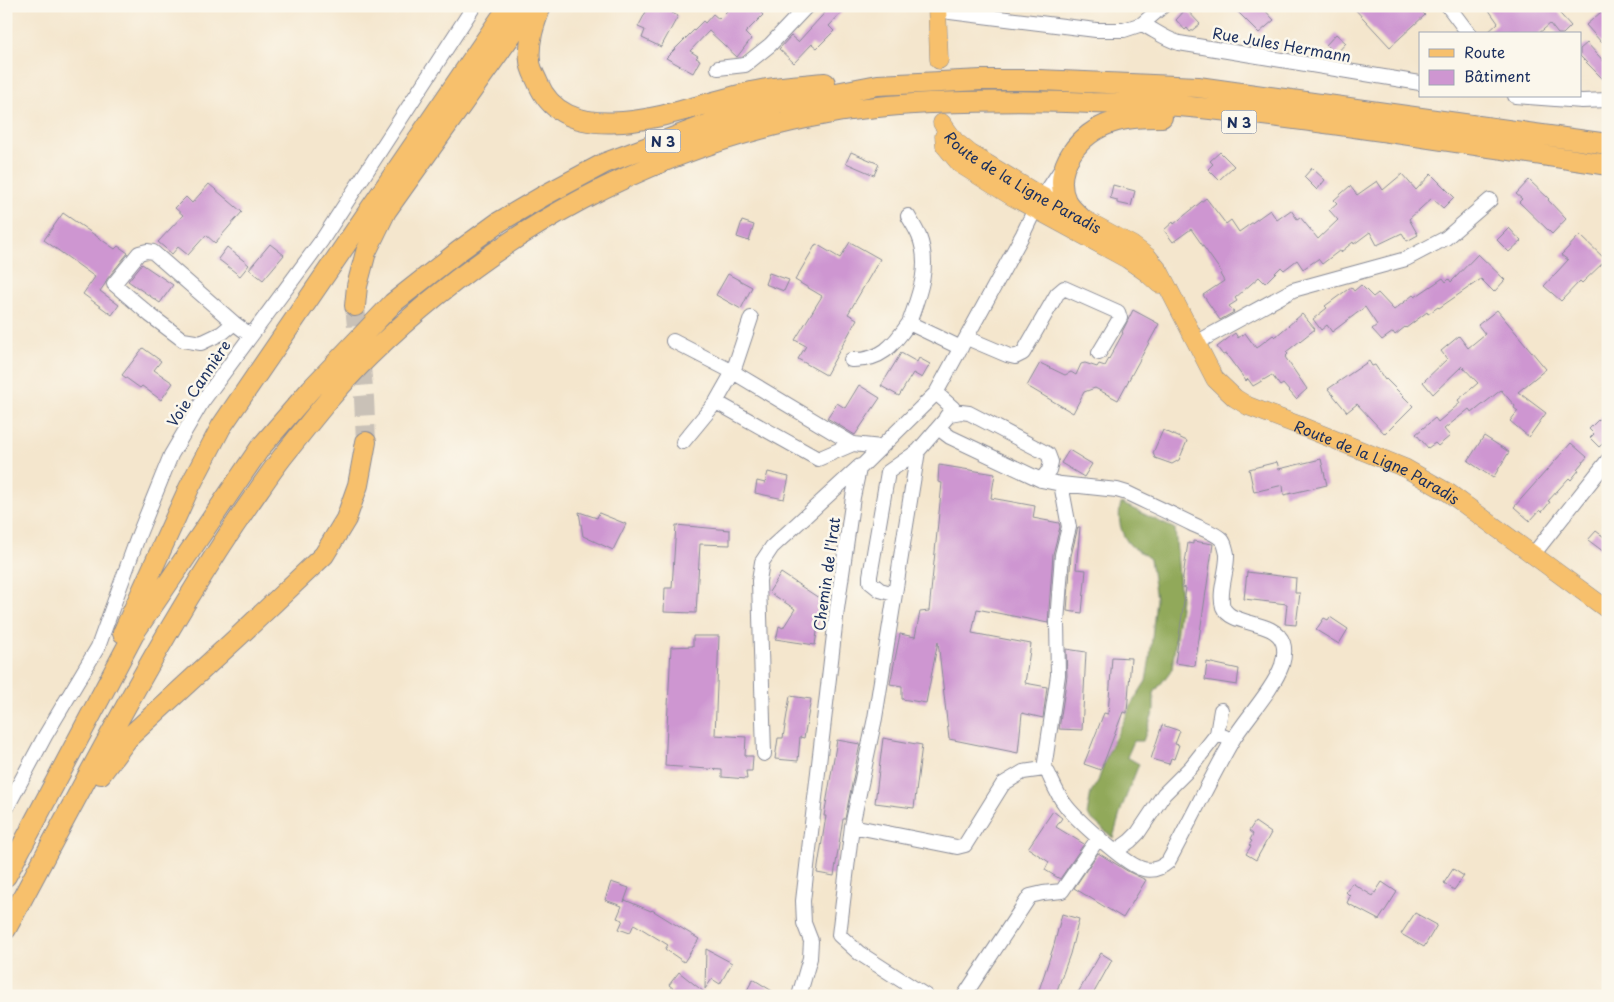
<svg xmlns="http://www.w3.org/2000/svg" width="1614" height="1002" viewBox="0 0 1614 1002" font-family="'Playpen Sans',sans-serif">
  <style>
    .forest { fill: #91a95a; stroke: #566c5c }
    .building { fill: #ce96d1 }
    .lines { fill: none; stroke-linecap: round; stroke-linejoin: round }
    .highway-tunnel { stroke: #c9c1b7; stroke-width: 20; stroke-dasharray: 20 10; stroke-linecap: butt }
    .minor-casing { stroke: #888a96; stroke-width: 16 }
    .major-casing { stroke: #888a96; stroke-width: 19 }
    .highway-casing { stroke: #888a96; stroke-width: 22 }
    .minor { stroke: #fff; stroke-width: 14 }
    .major { stroke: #f7c06c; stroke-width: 18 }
    .highway { stroke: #f7c06c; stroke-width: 20 }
    .labels { text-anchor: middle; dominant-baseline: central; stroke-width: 5; stroke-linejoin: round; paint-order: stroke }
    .shield { fill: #fbf7ec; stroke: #5e6b89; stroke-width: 1 }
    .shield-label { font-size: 14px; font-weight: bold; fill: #1b2f5e }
    .street-label { font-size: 15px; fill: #1b2f5e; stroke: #fbf7ec }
  </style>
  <rect width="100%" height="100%" fill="#fbf7ec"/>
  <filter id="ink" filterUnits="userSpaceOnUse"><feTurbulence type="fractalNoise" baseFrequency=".02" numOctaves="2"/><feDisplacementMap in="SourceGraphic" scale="10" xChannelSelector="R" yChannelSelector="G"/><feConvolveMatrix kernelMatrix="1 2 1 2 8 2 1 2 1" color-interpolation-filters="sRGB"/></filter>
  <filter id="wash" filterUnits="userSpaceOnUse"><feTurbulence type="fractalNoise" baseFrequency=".0096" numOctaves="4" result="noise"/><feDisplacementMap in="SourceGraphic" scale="20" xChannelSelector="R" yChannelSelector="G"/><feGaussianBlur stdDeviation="1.12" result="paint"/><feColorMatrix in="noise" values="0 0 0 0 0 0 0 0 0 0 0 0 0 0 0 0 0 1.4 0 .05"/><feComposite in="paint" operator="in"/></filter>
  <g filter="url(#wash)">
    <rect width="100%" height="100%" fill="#f4e6cd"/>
    <path class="forest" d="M 1121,503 L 1175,529 L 1181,599 L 1172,669 L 1154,693 L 1154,710 L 1143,741 L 1134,741 L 1127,757 L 1139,764 L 1122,807 L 1113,838 L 1087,815 L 1091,792 L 1098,781 L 1107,755 L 1134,700 L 1146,681 L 1150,657 L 1156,599 L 1150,559 C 1144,554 1136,550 1130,545 C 1120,534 1117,517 1121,503 Z"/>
    <g id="blocks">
      <path class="building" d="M 649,6 L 675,6 L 672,13 L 678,16 L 661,47 L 642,38 L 645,30 L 638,27 Z
        M 732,6 L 755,6 L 763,15 L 745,33 L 751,39 L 737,57 L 709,31 L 690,51 L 698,56 L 696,58 L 700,60 L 693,73 L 666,58 L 703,21 L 705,23 L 713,14 L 719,19 Z
        M 831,6 L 836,6 L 842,12 L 829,26 L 834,31 L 817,48 L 812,44 L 794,63 L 779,49 L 791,36 L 798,42 Z
        M 1232,6 L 1261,6 L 1274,20 L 1259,33 Z
        M 1352,6 L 1416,6 L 1425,15 L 1390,47 Z
        M 1486,6 L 1553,6 L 1571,26 L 1563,34 L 1558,34 L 1550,24 L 1538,34 L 1486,34 L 1498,23 Z
        M 1608,6 L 1608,38 L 1602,43 L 1586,25 Z
        M 1186,9 L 1200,24 L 1190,32 L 1187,28 L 1185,30 L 1176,20 Z
        M 1336,34 L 1346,43 L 1336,54 L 1326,45 Z
        M 1587,43 L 1608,66 L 1608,84 L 1580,56 L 1580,49 Z
        M 851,152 L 879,164 L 874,175 L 846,163 Z
        M 1220,152 L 1234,166 L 1219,180 L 1208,169 L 1213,164 L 1210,161 Z
        M 1312,168 L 1325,180 L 1317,190 L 1304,177 Z
        M 1402,174 L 1416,190 L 1431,174 L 1454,197 L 1443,208 L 1432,198 L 1409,219 L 1418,235 L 1407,241 L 1402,233 L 1377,245 L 1370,232 L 1354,244 L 1353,242 L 1341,252 L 1339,251 L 1322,264 L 1318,259 L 1303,269 L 1297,260 L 1284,270 L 1281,267 L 1265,283 L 1259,277 L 1235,298 L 1237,301 L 1229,306 L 1234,312 L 1220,320 L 1203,295 L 1224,281 L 1220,274 L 1222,273 L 1191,229 L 1173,242 L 1164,230 L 1173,222 L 1174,224 L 1206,198 L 1226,224 L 1231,220 L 1239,232 L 1270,210 L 1277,220 L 1291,210 L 1297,219 L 1300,217 L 1318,239 L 1338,220 L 1329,210 L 1337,203 L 1334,200 L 1350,186 L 1357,195 L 1377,181 L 1383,190 Z
        M 1529,180 L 1549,199 L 1548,200 L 1566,219 L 1552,234 L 1519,202 L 1522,199 L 1516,194 Z
        M 209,184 L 242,212 L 215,243 L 206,235 L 188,255 L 178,247 L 172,254 L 158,242 L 183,215 L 175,208 L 186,197 L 192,203 Z
        M 1113,185 L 1135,191 L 1131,206 L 1117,203 L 1117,200 L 1110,198 Z
        M 63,213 L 115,249 L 118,246 L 128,253 L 107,279 L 105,284 L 100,291 L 119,305 L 112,315 L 83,294 L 95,277 L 44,240 Z
        M 742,221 L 754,225 L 749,241 L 737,237 Z
        M 1509,228 L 1521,241 L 1509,252 L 1497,240 Z
        M 1580,235 L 1606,260 L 1582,283 L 1580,281 L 1561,301 L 1544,286 L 1568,260 L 1561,255 Z
        M 850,242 L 880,259 L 848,314 L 857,319 L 826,375 L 798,359 L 806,346 L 795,340 L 822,296 L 795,280 L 816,244 L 840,258 Z
        M 270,244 L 284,255 L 263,280 L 249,269 Z
        M 227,247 L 249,265 L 240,276 L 218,259 Z
        M 1478,254 L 1505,280 L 1494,292 L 1481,279 L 1439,308 L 1438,307 L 1428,314 L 1427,312 L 1406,328 L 1405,327 L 1395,335 L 1393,332 L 1382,340 L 1372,329 L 1377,325 L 1365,307 L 1332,332 L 1327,325 L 1321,330 L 1313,319 L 1327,308 L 1325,306 L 1351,287 L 1354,291 L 1361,285 L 1373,297 L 1378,293 L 1394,310 L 1413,295 L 1415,297 L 1443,278 L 1446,282 L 1449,279 L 1451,282 Z
        M 142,264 L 173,285 L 160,303 L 128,281 Z
        M 769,273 L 789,280 L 784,291 L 765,284 Z
        M 728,274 L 752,287 L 741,309 L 716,295 Z
        M 1133,310 L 1159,324 L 1118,400 L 1095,388 L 1084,392 L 1073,413 L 1027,386 L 1040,363 L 1065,375 L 1071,372 L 1076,375 L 1081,364 L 1085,363 L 1097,367 L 1099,364 L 1105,366 L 1123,333 L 1122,332 Z
        M 1497,310 L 1546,369 L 1518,392 L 1546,413 L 1529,437 L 1510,421 L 1518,411 L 1514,408 L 1515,406 L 1501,390 L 1472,413 L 1469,409 L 1444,429 L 1450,436 L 1438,446 L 1435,443 L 1428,448 L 1416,434 L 1435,418 L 1438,422 L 1460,403 L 1458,400 L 1478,383 L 1462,366 L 1433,394 L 1423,382 L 1447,359 L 1441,351 L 1459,336 L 1468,348 L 1485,334 L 1478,325 Z
        M 1302,314 L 1315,329 L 1286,352 L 1288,354 L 1285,357 L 1307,389 L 1296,399 L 1283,384 L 1280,386 L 1272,375 L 1253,386 L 1248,379 L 1246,381 L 1226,354 L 1223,355 L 1217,347 L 1235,333 L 1238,338 L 1245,333 L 1256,348 L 1273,335 L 1275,337 Z
        M 143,348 L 161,361 L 154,370 L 173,383 L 161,400 L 142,386 L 140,388 L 122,375 Z
        M 901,353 L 917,362 L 919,358 L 930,364 L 922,378 L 913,373 L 899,396 L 881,386 Z
        M 1369,361 L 1372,366 L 1375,365 L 1385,380 L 1386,379 L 1413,406 L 1385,434 L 1357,404 L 1347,412 L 1328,389 Z
        M 859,385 L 880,398 L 855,435 L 827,418 L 837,403 L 845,408 Z
        M 1608,410 L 1608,439 L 1599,447 L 1590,438 L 1594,434 L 1589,429 Z
        M 1163,430 L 1187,441 L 1179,460 L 1172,464 L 1155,458 L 1153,453 Z
        M 1484,436 L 1509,452 L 1493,478 L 1468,461 Z
        M 1571,443 L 1587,457 L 1577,469 L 1579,470 L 1571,480 L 1569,478 L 1548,501 L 1550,502 L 1542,512 L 1540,510 L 1530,521 L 1514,507 Z
        M 1069,450 L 1092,464 L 1084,477 L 1061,463 Z
        M 1321,459 L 1327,485 L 1284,495 L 1283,485 L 1254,492 L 1249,469 L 1277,462 L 1279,469 Z
        M 939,465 L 995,474 L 991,498 L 1035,506 L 1033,518 L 1059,523 L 1060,527 L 1053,554 L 1048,623 L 977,609 L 972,633 L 1031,644 L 1025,683 L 1047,687 L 1043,718 L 1022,713 L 1018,753 L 949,739 L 938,641 L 926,703 L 902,699 L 902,686 L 890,684 L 900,634 L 915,637 L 920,612 L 929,611 L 942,483 L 938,482 Z
        M 768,472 L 789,477 L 784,499 L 755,493 L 757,481 L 765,483 Z
        M 579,512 L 597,518 L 599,513 L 626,524 L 613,550 L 583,536 Z
        M 676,525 L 730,530 L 730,545 L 700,544 L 696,613 L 664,612 L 665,588 L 672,588 Z
        M 1078,527 L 1080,527 L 1076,569 L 1086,570 L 1082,613 L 1067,611 L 1071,556 Z
        M 1596,531 L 1608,540 L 1608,555 L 1588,540 Z
        M 1193,541 L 1213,544 L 1195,666 L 1175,663 L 1186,588 L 1182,587 L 1183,576 L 1188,543 L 1193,544 Z
        M 1247,572 L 1296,578 L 1295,593 L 1300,593 L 1296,625 L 1285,624 L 1287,604 L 1244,599 Z
        M 781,573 L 822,600 L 815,645 L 775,639 L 777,636 L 779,626 L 783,628 L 795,609 L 769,592 Z
        M 1330,617 L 1348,629 L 1339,644 L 1316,630 L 1324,618 L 1328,620 Z
        M 693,636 L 719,636 L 715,735 L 746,737 L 745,756 L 753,756 L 752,771 L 746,771 L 747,779 L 722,777 L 722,770 L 665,766 L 671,647 L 693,646 Z
        M 1066,649 L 1086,652 L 1082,730 L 1059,729 L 1067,676 Z
        M 1112,657 L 1131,658 L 1127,713 L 1123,712 L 1101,770 L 1084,764 L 1104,713 L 1108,714 Z
        M 1207,662 L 1239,669 L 1237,685 L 1205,680 Z
        M 790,696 L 811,699 L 804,738 L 800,737 L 798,761 L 775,759 L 778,738 L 783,738 Z
        M 1162,725 L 1180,731 L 1175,744 L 1179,745 L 1174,759 L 1171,758 L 1169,764 L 1151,759 Z
        M 883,738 L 922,745 L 914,808 L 875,803 Z
        M 837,740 L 860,744 L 845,819 L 843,819 L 834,876 L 817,873 L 826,816 L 824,816 Z
        M 1053,811 L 1062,818 L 1056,827 L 1084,844 L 1060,879 L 1045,870 L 1049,862 L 1028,848 Z
        M 1255,822 L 1271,833 L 1256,860 L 1246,854 L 1251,846 L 1249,845 L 1252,841 L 1250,840 L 1253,834 L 1249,831 Z
        M 1098,853 L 1129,872 L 1146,880 L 1123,918 L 1074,888 Z
        M 1453,869 L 1464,876 L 1454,890 L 1444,883 Z
        M 611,882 L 629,888 L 624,902 L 625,900 L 651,911 L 652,910 L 699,939 L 684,962 L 665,949 L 668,945 L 634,924 L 630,933 L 619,929 L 623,920 L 617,918 L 622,906 L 605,900 Z
        M 1382,882 L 1397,892 L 1379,920 L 1347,903 L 1350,896 L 1346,892 L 1352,883 L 1373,896 Z
        M 1415,913 L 1437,925 L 1424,947 L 1401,934 Z
        M 1062,914 L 1079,919 L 1070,954 L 1055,996 L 1037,996 L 1054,945 Z
        M 706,949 L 732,963 L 720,984 L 712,979 L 705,989 Z
        M 1101,953 L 1112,960 L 1092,996 L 1076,996 Z
        M 679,972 L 709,996 L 668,996 L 674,989 L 669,985 Z
        M 753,979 L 780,996 L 744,996 Z"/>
    </g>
  </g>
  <g filter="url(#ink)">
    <use href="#blocks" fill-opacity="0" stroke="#888a96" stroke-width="1"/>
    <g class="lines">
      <path class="highway-tunnel" d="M 355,306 L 364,398 L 366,442"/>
      <g class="minor-casing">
        <path id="minor" d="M 1448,6 L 1469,34
          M 938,8 L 950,12 L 1096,30 L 1124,30 L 1142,24
          M 1142,24 C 1156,31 1163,38 1179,43 L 1420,83
          M 1142,24 L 1163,6
          M 718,68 L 745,65 L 770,45 L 807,6
          M 1515,96 L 1582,101 L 1608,100
          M 908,216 C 912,223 916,229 919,236 C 931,266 919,295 909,323
          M 234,323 L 222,333 L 201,343 L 183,340 L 150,315 L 114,284 L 139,253 L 147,251 L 153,252 L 234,323 L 250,335
          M 967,338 L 1007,355 L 1015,357 L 1023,353 L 1057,294 L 1064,288 L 1118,312 L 1120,318 L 1099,353
          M 673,341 L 733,372 L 853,444
          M 1196,343 L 1293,290 L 1406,259 L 1446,238 L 1490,200
          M 851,360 C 881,361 893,346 909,323 L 961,348
          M 936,393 L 953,408 L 946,417
          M 716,402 L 818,459 L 853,444 L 881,447
          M 938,428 L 950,437 L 1041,480 L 1061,484 L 1117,490 L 1127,493 C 1148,503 1170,513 1192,524 C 1200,528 1216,533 1222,540 C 1225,543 1226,550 1227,554 C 1228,570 1218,592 1223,607 C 1231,627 1275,619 1283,643 C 1285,649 1284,658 1282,665 C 1273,690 1246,718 1232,741 C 1209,781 1190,822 1168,862 C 1160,869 1151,872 1140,868 C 1125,863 1074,818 1064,803 C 1057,794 1053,783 1048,773 L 1044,769 L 1058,675 L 1057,622 L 1062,555 L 1069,527 L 1061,484
          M 683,442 L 716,402 L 733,372 L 751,318
          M 918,451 L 875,718 L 852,826 L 839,935 L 859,953 L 926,996
          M 1532,556 L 1608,460
          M 894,594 L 880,590 L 870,582 L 870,576 L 888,472 L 918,451 L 950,414 L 961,412 L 969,413 L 1048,454 L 1051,462 L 1049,470 L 1041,480
          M 1221,710 L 1217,734 L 1225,737
          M 764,754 L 759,581 L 762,562 L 772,547 L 860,466
          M 6,809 L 45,736 L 98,647 L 139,534 L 171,455 L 202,402 L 322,240 L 474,6
          M 852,826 L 957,847 L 965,845 L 1003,784 L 1023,772 L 1044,769
          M 1116,851 L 1130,841 L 1138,833 L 1164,794 L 1191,767 L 1217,734
          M 799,996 L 810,958 L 811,941 L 804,923 L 803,901 L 837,609 L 853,497 L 859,469 L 936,393 L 1023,234 L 1035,209 L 1062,168
          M 964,996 L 1030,896 L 1043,893 L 1062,891 L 1099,837"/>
      </g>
      <g class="major-casing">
        <g id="major">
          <path d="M 937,6 L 939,60"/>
          <path id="s1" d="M 942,123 L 955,141 L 971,154 L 1034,192 L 1132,245 L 1148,257 L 1160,272 L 1215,379 L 1235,398 L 1248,406 L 1298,425 L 1405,468 L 1449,493 L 1608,610"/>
          <path d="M 944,136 L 945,146 L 960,164 L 1013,197 L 1127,259 L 1147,273 L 1159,284"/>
        </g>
      </g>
      <g class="highway-casing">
        <path id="highway" d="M 541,6 C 534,24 528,42 530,61 C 530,68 535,76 538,83 C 571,162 702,100 761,90 C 782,86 804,85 825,83
          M 1081,218 C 1076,213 1069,207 1066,201 C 1051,168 1081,132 1111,123 C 1127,117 1145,117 1162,117
          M 355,306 L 357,286 L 366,252 L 386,211 L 532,6
          M 123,633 L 189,488 L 221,427 L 509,6
          M 101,774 L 128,738 L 240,635 L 324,555 L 346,519 L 358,485 L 366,442
          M 31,828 L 136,630 L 260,448 L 311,389 L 393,303 L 459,251 L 499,222 L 545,195 L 605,163 L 717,121 L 778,104 L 878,85 L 982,80 L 1039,80 L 1198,87 L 1608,144
          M 6,876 L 38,816
          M 6,929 C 44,858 81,788 120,717 C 160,644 202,572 249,504 C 261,487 272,470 284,455 C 311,421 338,386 369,356 C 498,230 654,145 832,113 C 864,107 898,105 931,103 C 985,101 1038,100 1091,103 C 1128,104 1165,104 1201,108 C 1337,122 1472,145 1608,165"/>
      </g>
      <use href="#minor" class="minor"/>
      <use href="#major" class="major"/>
      <use href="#highway" class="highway"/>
    </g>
  </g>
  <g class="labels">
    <g class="shield">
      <rect x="1221.5" y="110.5" width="35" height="23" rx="4"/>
      <rect x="645.5" y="129.5" width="35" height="23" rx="4"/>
    </g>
    <g class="shield-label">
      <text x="1239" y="122">N 3</text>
      <text x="663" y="141">N 3</text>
    </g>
    <g class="street-label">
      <text transform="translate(1282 44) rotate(10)">Rue Jules Hermann</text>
      <text stroke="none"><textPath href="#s1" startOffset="102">Route de la Ligne Paradis</textPath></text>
      <text transform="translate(198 383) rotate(-56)">Voie Cannière</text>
      <text stroke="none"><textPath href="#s1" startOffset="571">Route de la Ligne Paradis</textPath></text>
      <text transform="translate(826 574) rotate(-82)">Chemin de l'Irat</text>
    </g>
  </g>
  <rect width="1614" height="1002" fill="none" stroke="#fbf7ec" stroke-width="25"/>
  <rect x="1419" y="32" width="162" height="65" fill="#fbf7ec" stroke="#a1a7b3"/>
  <rect x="1429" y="49" width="25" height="8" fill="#f7c06c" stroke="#a1a7b3"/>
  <text x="1464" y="58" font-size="15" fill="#1b2f5e">Route</text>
  <rect x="1429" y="70" width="25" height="15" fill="#ce96d1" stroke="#a1a7b3"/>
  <text x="1464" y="82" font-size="15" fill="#1b2f5e">Bâtiment</text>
</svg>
